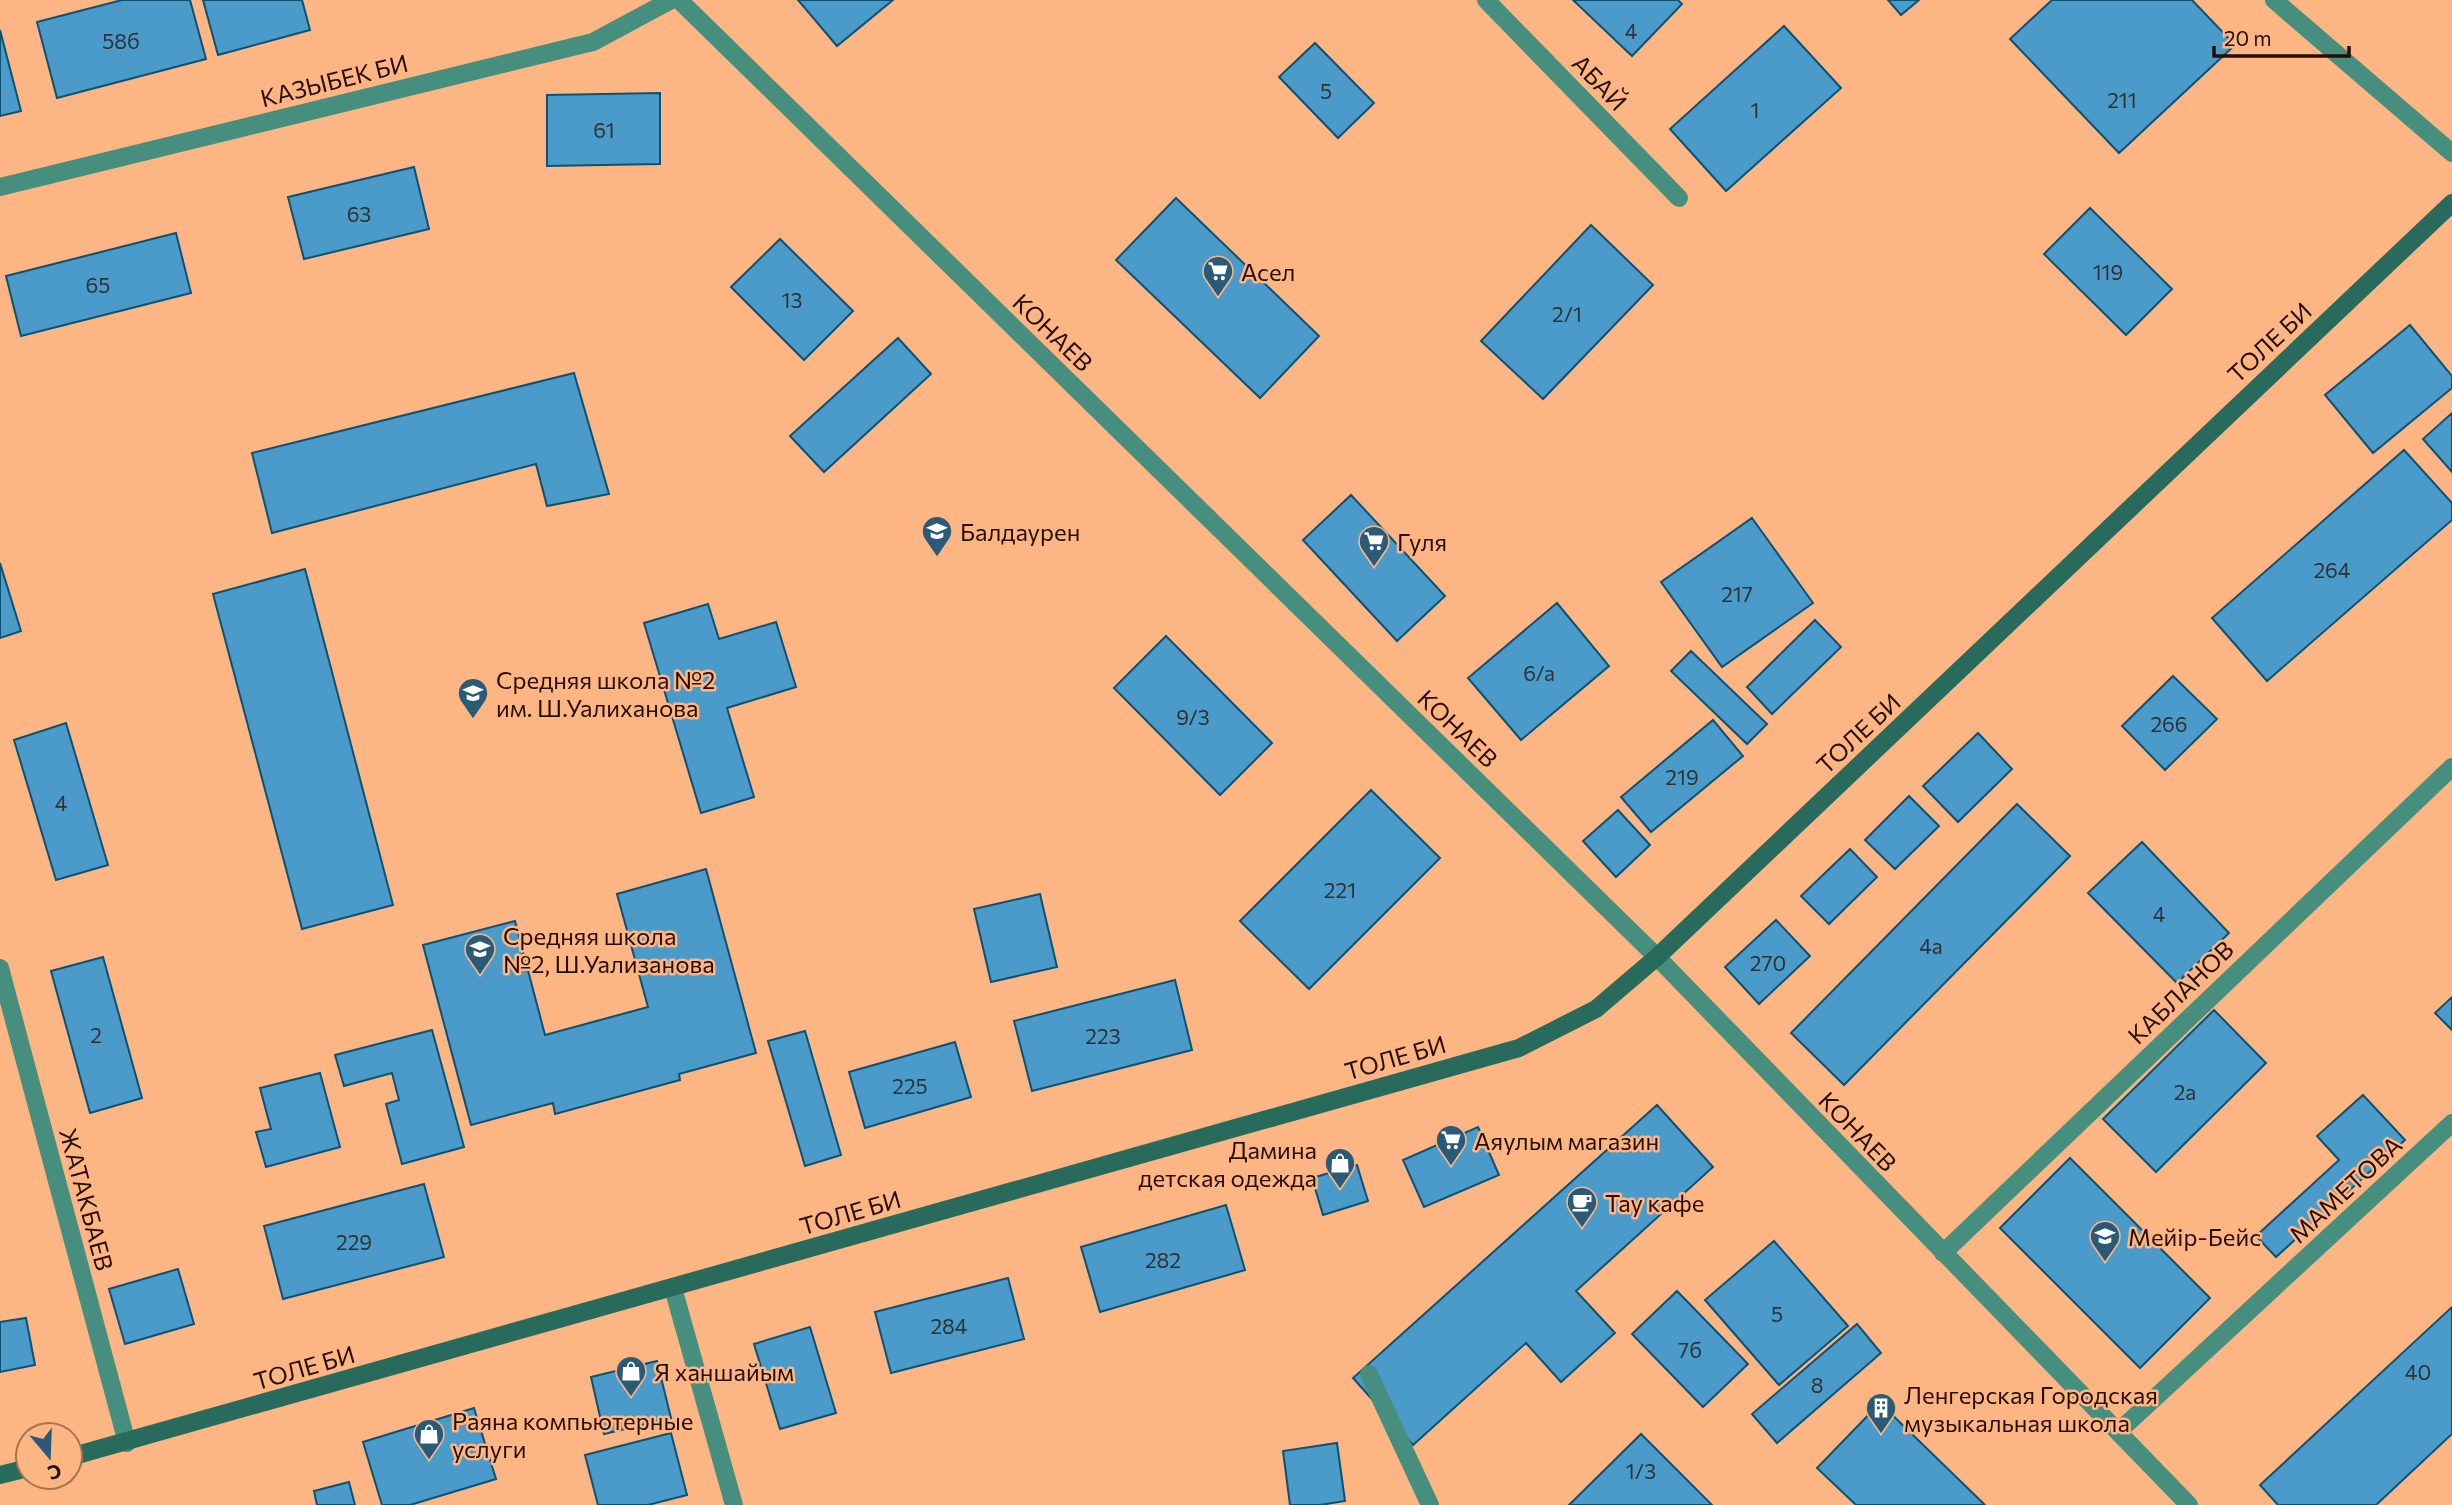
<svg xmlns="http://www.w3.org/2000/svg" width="2452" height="1505" viewBox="0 0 2452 1505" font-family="Commissioner,sans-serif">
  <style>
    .building { fill: #4a9bca; stroke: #0d5173; stroke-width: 2 }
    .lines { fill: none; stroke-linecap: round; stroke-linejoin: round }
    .lane { stroke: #468f7e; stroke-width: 18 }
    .street { stroke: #468f7e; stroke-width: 18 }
    .secondary { stroke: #286a5c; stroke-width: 18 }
    .labels { text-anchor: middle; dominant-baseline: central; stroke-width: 5; stroke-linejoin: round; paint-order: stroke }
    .number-label { font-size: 21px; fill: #303132 }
    .street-label { font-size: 24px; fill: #280e00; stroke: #fdb683 }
    .poi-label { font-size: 24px; fill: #280e00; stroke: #fdb683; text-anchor: start }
  </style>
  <rect width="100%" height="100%" fill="#fdb683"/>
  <path class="building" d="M 122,0 L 190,0 L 206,59 L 57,98 L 37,22 Z
    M 203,0 L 302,0 L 310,30 L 218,55 Z
    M 798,0 L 893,0 L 837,46 Z
    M 1573,0 L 1678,0 L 1682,4 L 1632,56 Z
    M 1888,0 L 1919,0 L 1901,15 Z
    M 2052,0 L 2192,0 L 2235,45 L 2119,153 L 2010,39 Z
    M 1784,26 L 1841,88 L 1726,191 L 1670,129 Z
    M 0,30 L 21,111 L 0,116 Z
    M 1315,43 L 1374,103 L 1338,138 L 1279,77 Z
    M 660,93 L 660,164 L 547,166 L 547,95 Z
    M 414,167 L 429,229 L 304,259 L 288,197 Z
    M 1176,198 L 1319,336 L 1260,398 L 1116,260 Z
    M 2090,208 L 2172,289 L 2126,335 L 2044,254 Z
    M 1591,225 L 1653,285 L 1543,399 L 1481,341 Z
    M 176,233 L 191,293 L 21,336 L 6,276 Z
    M 780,239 L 853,311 L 804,360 L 731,287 Z
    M 2410,325 L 2452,376 L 2452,388 L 2373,453 L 2325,395 Z
    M 898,338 L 931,374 L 824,472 L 790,436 Z
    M 574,373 L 609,494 L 547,506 L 536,464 L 272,533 L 252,453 Z
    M 2452,413 L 2452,472 L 2423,439 Z
    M 2404,450 L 2452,503 L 2452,520 L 2267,681 L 2212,618 Z
    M 1351,495 L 1445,596 L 1397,641 L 1303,540 Z
    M 1752,518 L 1813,603 L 1722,667 L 1661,582 Z
    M 0,563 L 21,631 L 0,638 Z
    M 305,569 L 393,905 L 302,929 L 213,594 Z
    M 1557,603 L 1609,666 L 1521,740 L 1468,678 Z
    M 708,604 L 719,639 L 776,622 L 796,687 L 727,708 L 754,797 L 701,813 L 644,623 Z
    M 1815,620 L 1841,647 L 1772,714 L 1747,687 Z
    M 1166,636 L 1272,743 L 1220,795 L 1114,688 Z
    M 1691,651 L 1767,724 L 1747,744 L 1671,671 Z
    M 2173,676 L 2217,719 L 2165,770 L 2122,726 Z
    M 1713,720 L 1743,756 L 1651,832 L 1621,797 Z
    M 66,723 L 108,865 L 56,880 L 14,740 Z
    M 1978,733 L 2012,769 L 1958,822 L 1923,786 Z
    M 1371,790 L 1440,858 L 1309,989 L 1240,921 Z
    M 1909,796 L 1939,826 L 1895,869 L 1865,840 Z
    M 2017,804 L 2070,856 L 1844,1085 L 1791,1033 Z
    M 1618,810 L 1650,845 L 1616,877 L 1583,841 Z
    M 2142,842 L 2229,933 L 2177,983 L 2088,893 Z
    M 1850,849 L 1877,877 L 1829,924 L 1801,896 Z
    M 706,869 L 756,1053 L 679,1074 L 680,1080 L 555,1114 L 553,1103 L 471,1125 L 423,945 L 515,921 L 545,1035 L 648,1007 L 617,894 Z
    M 1040,894 L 1057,967 L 991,982 L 974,909 Z
    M 1776,920 L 1810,956 L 1759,1004 L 1725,967 Z
    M 103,957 L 142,1098 L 90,1113 L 51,971 Z
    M 1175,980 L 1192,1050 L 1032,1091 L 1014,1021 Z
    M 2452,997 L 2452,1030 L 2435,1013 Z
    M 2214,1010 L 2266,1063 L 2156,1172 L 2103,1119 Z
    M 432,1030 L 464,1147 L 402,1164 L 386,1104 L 399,1100 L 392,1073 L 344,1086 L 335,1055 Z
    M 805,1031 L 841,1155 L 805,1166 L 768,1041 Z
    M 955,1042 L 971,1097 L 865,1128 L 849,1072 Z
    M 320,1073 L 340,1147 L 266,1167 L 256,1132 L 271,1129 L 260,1088 Z
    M 2363,1095 L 2405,1140 L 2276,1257 L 2256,1236 L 2339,1160 L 2317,1136 Z
    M 1657,1105 L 1713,1167 L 1576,1291 L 1615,1333 L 1561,1382 L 1526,1343 L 1413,1445 L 1353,1378 Z
    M 1478,1127 L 1499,1175 L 1424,1207 L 1403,1160 Z
    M 2070,1158 L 2210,1298 L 2140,1368 L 2000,1228 Z
    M 1357,1165 L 1368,1201 L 1323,1215 L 1312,1178 Z
    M 424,1184 L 444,1257 L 283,1299 L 264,1226 Z
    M 1226,1205 L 1245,1270 L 1100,1312 L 1081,1247 Z
    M 1774,1241 L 1848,1326 L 1779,1385 L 1705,1300 Z
    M 178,1269 L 194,1324 L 125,1344 L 109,1289 Z
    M 1008,1278 L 1024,1339 L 891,1373 L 875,1312 Z
    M 1677,1291 L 1748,1364 L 1703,1407 L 1632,1334 Z
    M 2452,1307 L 2452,1434 L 2376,1505 L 2278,1505 L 2260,1485 Z
    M 26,1318 L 35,1365 L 0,1372 L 0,1322 Z
    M 1857,1324 L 1881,1353 L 1777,1443 L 1752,1414 Z
    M 810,1327 L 836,1413 L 780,1429 L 754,1344 Z
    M 657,1361 L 671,1418 L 604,1434 L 591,1377 Z
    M 1880,1403 L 1985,1505 L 1856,1505 L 1817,1468 Z
    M 474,1408 L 496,1479 L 410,1505 L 382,1505 L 363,1442 Z
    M 671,1433 L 687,1495 L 648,1505 L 598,1505 L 585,1455 Z
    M 1641,1434 L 1712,1505 L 1569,1505 Z
    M 1337,1443 L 1345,1501 L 1320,1505 L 1290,1505 L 1283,1451 Z
    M 349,1482 L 355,1505 L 317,1505 L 314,1491 Z"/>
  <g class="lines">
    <path class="lane" d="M 1369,1374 L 1430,1505"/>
    <path class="street" d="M 679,0 L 1657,957 L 2189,1505
      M 1486,0 L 1679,198
      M 2274,0 L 2452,153
      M 0,187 L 593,42 L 671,0
      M 0,968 L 127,1443
      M 1943,1253 L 2452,767
      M 673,1288 L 734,1505
      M 2118,1432 L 2452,1123"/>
    <path class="secondary" d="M 70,1457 L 1519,1048 L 1596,1009 L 1657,957 L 2452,203
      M 0,1475 L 28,1468"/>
  </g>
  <defs>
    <g id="supermarket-pin" transform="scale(1.575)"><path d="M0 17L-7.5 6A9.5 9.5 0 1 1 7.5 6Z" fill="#295b78" stroke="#fdb683"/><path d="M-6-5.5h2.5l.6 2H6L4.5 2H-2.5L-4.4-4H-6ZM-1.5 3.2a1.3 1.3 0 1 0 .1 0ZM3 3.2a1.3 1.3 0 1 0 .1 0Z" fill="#fff"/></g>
    <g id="school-pin" transform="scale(1.575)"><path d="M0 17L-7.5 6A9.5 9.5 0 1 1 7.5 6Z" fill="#295b78" stroke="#fdb683"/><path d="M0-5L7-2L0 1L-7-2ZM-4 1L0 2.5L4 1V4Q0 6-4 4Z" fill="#fff"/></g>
    <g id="shop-pin" transform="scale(1.575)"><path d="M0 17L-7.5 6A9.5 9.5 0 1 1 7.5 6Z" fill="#295b78" stroke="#fdb683"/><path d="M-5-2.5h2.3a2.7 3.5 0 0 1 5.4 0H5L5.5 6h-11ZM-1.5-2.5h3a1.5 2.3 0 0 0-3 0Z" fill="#fff"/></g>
    <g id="cafe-pin" transform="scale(1.575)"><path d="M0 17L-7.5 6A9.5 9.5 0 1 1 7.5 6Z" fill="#295b78" stroke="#fdb683"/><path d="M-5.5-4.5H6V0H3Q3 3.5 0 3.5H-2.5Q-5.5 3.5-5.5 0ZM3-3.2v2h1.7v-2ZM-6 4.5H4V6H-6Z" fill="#fff"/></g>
    <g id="building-pin" transform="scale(1.575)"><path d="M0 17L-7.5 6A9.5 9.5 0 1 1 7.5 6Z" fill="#295b78" stroke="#fdb683"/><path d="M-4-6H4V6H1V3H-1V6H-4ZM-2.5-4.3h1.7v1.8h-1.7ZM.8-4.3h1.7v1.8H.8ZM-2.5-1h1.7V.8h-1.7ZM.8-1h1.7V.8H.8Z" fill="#fff"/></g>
  </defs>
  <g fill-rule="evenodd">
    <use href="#supermarket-pin" x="1218" y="271"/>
    <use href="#school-pin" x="937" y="531"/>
    <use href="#supermarket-pin" x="1374" y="541"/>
    <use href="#school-pin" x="473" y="693"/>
    <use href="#school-pin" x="480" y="949"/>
    <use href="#supermarket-pin" x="1451" y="1140"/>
    <use href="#shop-pin" x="1340" y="1163"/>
    <use href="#cafe-pin" x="1582" y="1202"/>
    <use href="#school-pin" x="2105" y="1236"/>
    <use href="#shop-pin" x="631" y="1371"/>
    <use href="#building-pin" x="1881" y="1408"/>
    <use href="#shop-pin" x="429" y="1434"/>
  </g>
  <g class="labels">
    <g class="number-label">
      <text x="1631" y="30">4</text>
      <text x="121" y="40">58б</text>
      <text x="1326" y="90">5</text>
      <text x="2122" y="99">211</text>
      <text x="1755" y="109">1</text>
      <text x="604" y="129">61</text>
      <text x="359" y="213">63</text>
      <text x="2108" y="271">119</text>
      <text x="98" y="284">65</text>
      <text x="792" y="299">13</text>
      <text x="1567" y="313">2/1</text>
      <text x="2332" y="569">264</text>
      <text x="1737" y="593">217</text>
      <text x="1539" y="672">6/а</text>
      <text x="1193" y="716">9/3</text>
      <text x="2169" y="723">266</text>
      <text x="1682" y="776">219</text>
      <text x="61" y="802">4</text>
      <text x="1340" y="889">221</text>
      <text x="2159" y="913">4</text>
      <text x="1931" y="945">4а</text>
      <text x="1768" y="962">270</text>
      <text x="96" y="1034">2</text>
      <text x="1103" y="1035">223</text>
      <text x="910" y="1085">225</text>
      <text x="2185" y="1091">2а</text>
      <text x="354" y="1241">229</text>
      <text x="1163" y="1259">282</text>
      <text x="1777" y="1313">5</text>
      <text x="949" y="1325">284</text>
      <text x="1690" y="1349">7б</text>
      <text x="2418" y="1371">40</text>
      <text x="1817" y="1384">8</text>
      <text x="1641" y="1470">1/3</text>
    </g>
    <g class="street-label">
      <text transform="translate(334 80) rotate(-14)">КАЗЫБЕК БИ</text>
      <text transform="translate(1600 82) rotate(46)">АБАЙ</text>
      <text transform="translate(1053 332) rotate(44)">КОНАЕВ</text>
      <text transform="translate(2269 342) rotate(-43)">ТОЛЕ БИ</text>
      <text transform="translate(1458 728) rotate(44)">КОНАЕВ</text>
      <text transform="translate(1858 733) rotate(-43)">ТОЛЕ БИ</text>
      <text transform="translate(2180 992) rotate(-44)">КАБЛАНОВ</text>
      <text transform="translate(1395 1057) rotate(-16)">ТОЛЕ БИ</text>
      <text transform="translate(1858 1131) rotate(46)">КОНАЕВ</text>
      <text transform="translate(2345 1189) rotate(-43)">МАМЕТОВА</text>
      <text transform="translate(87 1199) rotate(75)">ЖАТАКБАЕВ</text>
      <text transform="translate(850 1212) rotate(-16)">ТОЛЕ БИ</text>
      <text transform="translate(304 1367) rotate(-16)">ТОЛЕ БИ</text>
    </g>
    <g class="poi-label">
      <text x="1241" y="271">Асел</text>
      <text x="960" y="531">Балдаурен</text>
      <text x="1397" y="541">Гуля</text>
      <text x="496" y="679">Средняя школа №2<tspan x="496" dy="28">им. Ш.Уалиханова</tspan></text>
      <text x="503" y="935">Средняя школа<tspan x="503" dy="28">№2, Ш.Уализанова</tspan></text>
      <text x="1474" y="1140">Аяулым магазин</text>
      <text x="1317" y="1149" text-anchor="end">Дамина<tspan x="1317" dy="28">детская одежда</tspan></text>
      <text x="1605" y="1202">Тау кафе</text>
      <text x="2128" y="1236">Мейір-Бейс</text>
      <text x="654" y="1371">Я ханшайым</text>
      <text x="1904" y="1394">Ленгерская Городская<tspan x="1904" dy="28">музыкальная школа</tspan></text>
      <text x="452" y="1420">Раяна компьютерные<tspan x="452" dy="28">услуги</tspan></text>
    </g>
  </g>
  <g transform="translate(49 1456) rotate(161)"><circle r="33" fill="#fdb683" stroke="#a8734f" stroke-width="2"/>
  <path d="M0-5L12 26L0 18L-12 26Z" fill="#295b78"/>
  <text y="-10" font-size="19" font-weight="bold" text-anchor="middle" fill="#280e00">С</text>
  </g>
  <path d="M2214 46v10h135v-10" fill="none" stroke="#280e00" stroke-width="3.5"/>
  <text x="2224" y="46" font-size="21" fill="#280e00" stroke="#fdb683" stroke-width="5" paint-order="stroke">20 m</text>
</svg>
